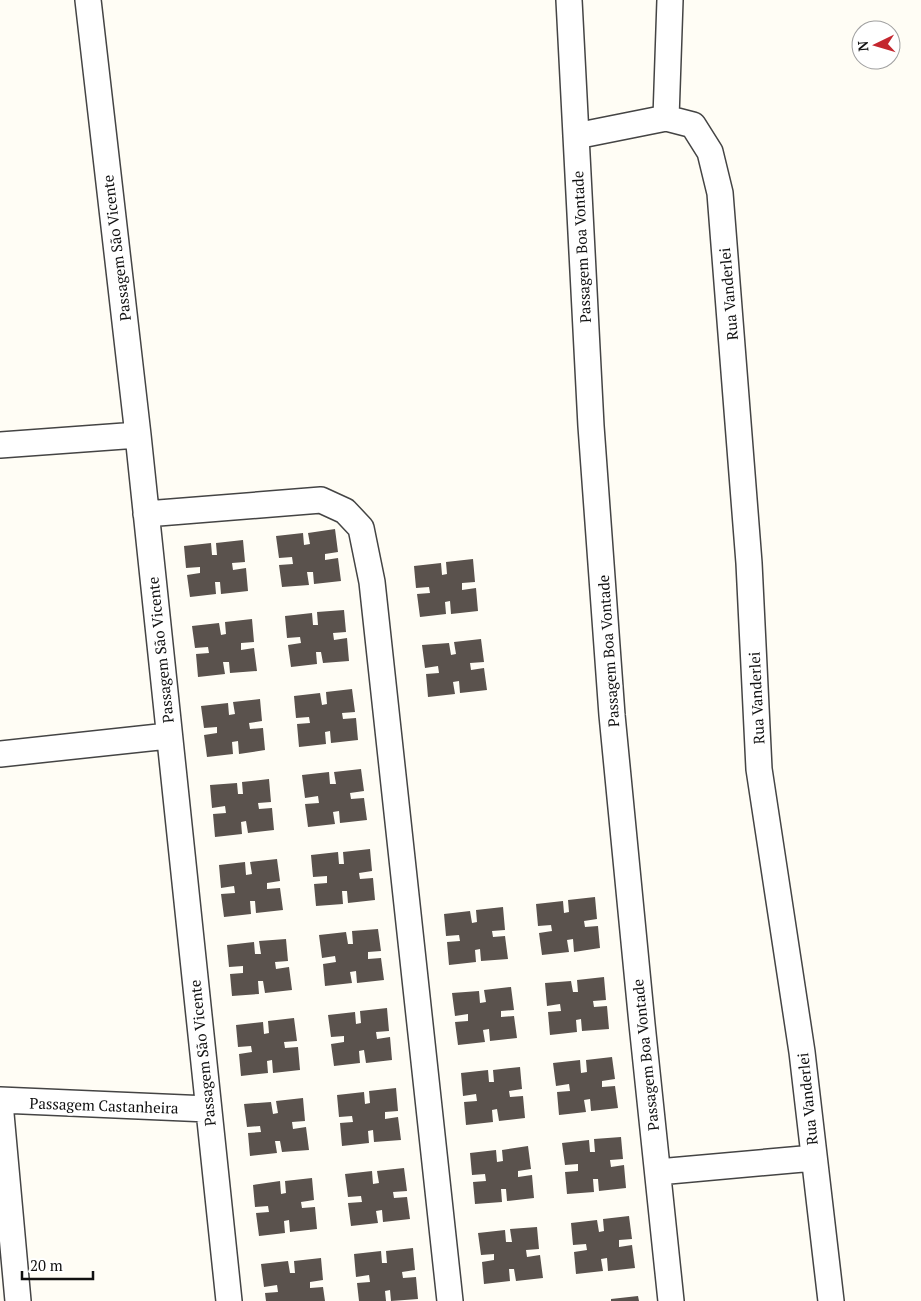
<svg xmlns="http://www.w3.org/2000/svg" width="921" height="1301" viewBox="0 0 921 1301" font-family="'PT Serif',serif">
  <style>
    .building { fill: #5a524d }
    .lines { fill: none; stroke-linecap: round; stroke-linejoin: round }
    .minor-casing { stroke: #444; stroke-width: 28 }
    .minor { stroke: #fff; stroke-width: 25 }
    .labels { text-anchor: middle; dominant-baseline: central; stroke-width: 5; stroke-linejoin: round; paint-order: stroke }
    .street-label { font-size: 15px; fill: #111; stroke: #fff }
  </style>
  <rect width="100%" height="100%" fill="#fffdf5"/>
  <path class="building" d="M 335,529 L 338,552 L 325,554 L 325,560 L 338,558 L 341,581 L 314,584 L 313,572 L 307,572 L 309,585 L 282,587 L 279,565 L 293,564 L 292,557 L 279,558 L 276,536 L 303,533 L 304,545 L 310,544 L 308,533 Z
    M 243,540 L 245,562 L 232,563 L 233,570 L 246,568 L 248,591 L 221,594 L 220,582 L 215,582 L 216,594 L 190,597 L 187,575 L 200,573 L 200,567 L 186,568 L 184,546 L 211,543 L 212,555 L 217,555 L 216,543 Z
    M 473,559 L 475,582 L 462,583 L 462,590 L 476,588 L 478,611 L 451,614 L 450,601 L 445,602 L 446,614 L 420,617 L 417,594 L 430,593 L 429,587 L 416,588 L 414,566 L 441,563 L 442,575 L 447,574 L 446,562 Z
    M 344,610 L 346,632 L 333,633 L 334,640 L 347,638 L 349,661 L 323,663 L 321,652 L 316,652 L 317,664 L 291,667 L 288,645 L 301,643 L 300,637 L 287,638 L 285,616 L 312,613 L 313,625 L 318,625 L 317,612 Z
    M 252,619 L 254,642 L 241,643 L 241,650 L 254,648 L 257,671 L 230,673 L 229,662 L 223,662 L 225,674 L 198,677 L 196,654 L 209,653 L 208,647 L 195,648 L 192,626 L 219,623 L 221,635 L 226,634 L 225,622 Z
    M 481,639 L 484,662 L 470,663 L 471,670 L 484,668 L 487,690 L 460,693 L 459,681 L 453,682 L 455,694 L 428,697 L 426,674 L 439,673 L 438,666 L 425,668 L 422,645 L 449,643 L 451,655 L 456,654 L 454,642 Z
    M 352,689 L 355,712 L 342,713 L 343,719 L 356,718 L 358,740 L 331,743 L 330,731 L 325,732 L 326,744 L 299,747 L 297,724 L 310,723 L 309,717 L 296,718 L 294,696 L 320,693 L 322,705 L 327,704 L 326,692 Z
    M 260,699 L 262,721 L 249,723 L 250,729 L 263,728 L 265,750 L 239,754 L 238,741 L 232,742 L 233,754 L 207,757 L 204,735 L 217,733 L 217,727 L 204,728 L 201,706 L 228,703 L 229,715 L 235,714 L 233,702 Z
    M 361,769 L 364,791 L 350,793 L 351,799 L 364,798 L 367,820 L 340,823 L 339,811 L 333,812 L 335,824 L 308,827 L 305,804 L 319,803 L 318,796 L 305,798 L 302,775 L 329,772 L 330,784 L 336,784 L 334,772 Z
    M 269,779 L 271,802 L 258,803 L 259,809 L 272,808 L 274,830 L 248,833 L 246,821 L 241,822 L 242,834 L 215,837 L 213,814 L 226,813 L 225,806 L 212,808 L 210,785 L 237,783 L 238,794 L 243,794 L 242,782 Z
    M 370,849 L 372,871 L 359,873 L 360,879 L 373,878 L 375,900 L 348,903 L 347,891 L 342,891 L 343,904 L 316,906 L 314,884 L 327,883 L 327,876 L 313,877 L 311,855 L 338,852 L 339,864 L 344,864 L 343,852 Z
    M 277,859 L 280,881 L 267,883 L 267,889 L 280,888 L 283,910 L 256,913 L 255,901 L 250,901 L 251,914 L 224,917 L 221,894 L 235,893 L 234,886 L 221,888 L 219,865 L 245,862 L 246,875 L 252,874 L 250,862 Z
    M 595,897 L 597,919 L 584,921 L 585,927 L 598,926 L 600,948 L 574,952 L 573,939 L 567,940 L 569,952 L 542,955 L 539,933 L 552,931 L 551,925 L 538,926 L 536,904 L 563,901 L 564,913 L 569,912 L 568,900 Z
    M 503,907 L 505,930 L 492,931 L 493,937 L 505,936 L 508,959 L 481,961 L 480,949 L 475,950 L 476,962 L 449,965 L 447,942 L 460,941 L 459,935 L 446,936 L 444,914 L 470,911 L 472,923 L 477,922 L 476,910 Z
    M 378,929 L 381,951 L 368,952 L 368,959 L 381,958 L 384,980 L 357,983 L 356,971 L 350,972 L 352,983 L 325,986 L 323,964 L 336,962 L 335,956 L 322,958 L 319,935 L 346,932 L 348,944 L 353,944 L 352,931 Z
    M 286,939 L 288,961 L 275,962 L 276,969 L 289,967 L 292,990 L 265,993 L 263,981 L 258,981 L 259,994 L 232,996 L 230,974 L 243,973 L 243,966 L 229,967 L 227,945 L 254,942 L 255,954 L 261,954 L 259,941 Z
    M 604,977 L 606,1000 L 593,1001 L 594,1007 L 607,1006 L 609,1029 L 582,1031 L 581,1019 L 576,1020 L 577,1032 L 550,1035 L 548,1012 L 561,1011 L 560,1004 L 547,1006 L 545,983 L 571,981 L 573,992 L 578,992 L 577,980 Z
    M 511,987 L 514,1010 L 501,1011 L 501,1017 L 514,1016 L 517,1038 L 490,1041 L 489,1029 L 483,1030 L 485,1042 L 458,1045 L 455,1022 L 468,1021 L 468,1014 L 455,1016 L 452,993 L 479,991 L 480,1003 L 486,1002 L 484,990 Z
    M 387,1008 L 389,1031 L 376,1032 L 377,1039 L 390,1037 L 392,1060 L 366,1063 L 364,1050 L 359,1051 L 360,1063 L 334,1066 L 331,1044 L 344,1042 L 344,1036 L 331,1037 L 328,1015 L 355,1012 L 356,1024 L 361,1023 L 360,1011 Z
    M 294,1018 L 297,1041 L 284,1042 L 285,1048 L 298,1047 L 300,1070 L 273,1073 L 272,1060 L 267,1061 L 268,1073 L 241,1076 L 239,1054 L 252,1052 L 251,1046 L 238,1047 L 236,1025 L 263,1022 L 264,1034 L 269,1033 L 268,1021 Z
    M 612,1057 L 615,1079 L 602,1081 L 602,1087 L 615,1086 L 618,1108 L 591,1111 L 590,1099 L 584,1100 L 586,1112 L 559,1115 L 557,1092 L 570,1091 L 569,1084 L 556,1086 L 553,1063 L 580,1060 L 581,1073 L 587,1072 L 586,1060 Z
    M 520,1067 L 522,1089 L 509,1091 L 510,1097 L 523,1096 L 525,1118 L 499,1121 L 497,1109 L 492,1110 L 493,1122 L 466,1125 L 464,1102 L 477,1101 L 476,1094 L 463,1096 L 461,1073 L 488,1070 L 489,1082 L 494,1082 L 493,1070 Z
    M 396,1088 L 398,1111 L 385,1112 L 385,1119 L 398,1117 L 401,1140 L 374,1142 L 373,1130 L 368,1131 L 369,1143 L 342,1146 L 340,1123 L 353,1122 L 352,1116 L 339,1117 L 337,1095 L 364,1092 L 365,1104 L 370,1103 L 369,1091 Z
    M 303,1098 L 305,1121 L 292,1122 L 293,1129 L 306,1127 L 309,1150 L 282,1152 L 280,1141 L 275,1141 L 277,1153 L 250,1156 L 248,1133 L 261,1132 L 260,1126 L 247,1127 L 244,1104 L 271,1102 L 273,1114 L 278,1113 L 276,1101 Z
    M 621,1137 L 623,1159 L 610,1160 L 611,1167 L 624,1165 L 626,1188 L 599,1191 L 598,1179 L 593,1179 L 594,1192 L 567,1194 L 565,1172 L 578,1171 L 578,1164 L 565,1165 L 562,1143 L 589,1140 L 590,1152 L 595,1152 L 594,1139 Z
    M 528,1146 L 531,1169 L 518,1171 L 518,1177 L 532,1175 L 534,1198 L 507,1201 L 506,1189 L 501,1189 L 502,1202 L 475,1204 L 473,1182 L 486,1181 L 485,1174 L 472,1175 L 470,1153 L 496,1150 L 497,1162 L 503,1161 L 502,1150 Z
    M 404,1168 L 407,1191 L 393,1192 L 394,1198 L 407,1197 L 410,1219 L 383,1222 L 382,1210 L 376,1211 L 378,1223 L 351,1226 L 348,1203 L 362,1202 L 361,1196 L 348,1197 L 345,1174 L 372,1171 L 373,1184 L 379,1183 L 377,1171 Z
    M 312,1178 L 314,1200 L 301,1202 L 302,1208 L 315,1207 L 317,1229 L 290,1232 L 289,1220 L 284,1221 L 285,1233 L 259,1236 L 256,1213 L 269,1212 L 268,1206 L 255,1207 L 253,1185 L 280,1181 L 281,1194 L 286,1193 L 285,1181 Z
    M 629,1216 L 632,1239 L 619,1240 L 619,1247 L 632,1245 L 635,1268 L 608,1271 L 607,1258 L 601,1259 L 603,1271 L 576,1274 L 574,1252 L 587,1250 L 586,1244 L 573,1245 L 571,1223 L 597,1220 L 599,1232 L 604,1231 L 603,1219 Z
    M 537,1227 L 539,1249 L 526,1250 L 527,1257 L 540,1255 L 543,1278 L 516,1281 L 514,1269 L 509,1269 L 510,1281 L 484,1284 L 482,1262 L 494,1260 L 494,1254 L 481,1255 L 478,1233 L 505,1230 L 506,1242 L 512,1242 L 510,1229 Z
    M 413,1248 L 415,1270 L 402,1272 L 403,1278 L 416,1277 L 418,1299 L 391,1301 L 390,1290 L 385,1291 L 386,1301 L 359,1301 L 357,1283 L 370,1282 L 369,1275 L 356,1277 L 354,1254 L 381,1251 L 382,1263 L 387,1263 L 386,1251 Z
    M 321,1258 L 323,1280 L 310,1282 L 310,1288 L 323,1287 L 325,1301 L 266,1301 L 265,1293 L 278,1292 L 277,1285 L 264,1287 L 261,1264 L 288,1261 L 290,1273 L 295,1273 L 294,1261 Z
    M 638,1296 L 639,1301 L 611,1301 L 611,1299 Z"/>
  <g class="lines">
    <g class="minor-casing">
      <path id="minor" d="M 88,0 L 138,435 L 229,1301
        M 569,0 L 591,426 L 612,715 L 642,1024 L 671,1301
        M 666,118 L 670,0
        M 576,136 L 666,118 L 693,125 L 710,152 L 720,193 L 749,563 L 759,769 L 802,1052 L 831,1301
        M 0,445 L 138,435
        M 146,514 L 321,500 L 345,511 L 361,528 L 372,582 L 450,1301
        M 0,754 L 168,736
        M 0,1100 L 208,1109
        M 0,1103 L 18,1301
        M 658,1172 L 814,1158"/>
    </g>
    <use href="#minor" class="minor"/>
  </g>
  <g class="labels">
    <g class="street-label">
      <text transform="translate(581 247) rotate(-93)">Passagem Boa Vontade</text>
      <text transform="translate(116 248) rotate(-97)">Passagem São Vicente</text>
      <text transform="translate(728 294) rotate(-95)">Rua Vanderlei</text>
      <text transform="translate(160 650) rotate(-96)">Passagem São Vicente</text>
      <text transform="translate(608 651) rotate(-94)">Passagem Boa Vontade</text>
      <text transform="translate(756 698) rotate(-93)">Rua Vanderlei</text>
      <text transform="translate(202 1053) rotate(-96)">Passagem São Vicente</text>
      <text transform="translate(645 1055) rotate(-96)">Passagem Boa Vontade</text>
      <text transform="translate(807 1099) rotate(-96)">Rua Vanderlei</text>
      <text transform="translate(104 1105) rotate(2)">Passagem Castanheira</text>
    </g>
  </g>
  <g transform="translate(876 45) rotate(265)"><circle r="24" fill="#ffffff" stroke="#a0a0a0"/>
  <path d="M0-4L9 19L0 12L-9 19Z" fill="#c4262e"/>
  <text y="-8" font-size="14" font-weight="bold" text-anchor="middle" fill="#111111">N</text>
  </g>
  <path d="M22 1271v8h71v-8" fill="none" stroke="#111111" stroke-width="2.5"/>
  <text x="30" y="1271" font-size="15" fill="#111111" stroke="#ffffff" stroke-width="4" paint-order="stroke">20 m</text>
</svg>
